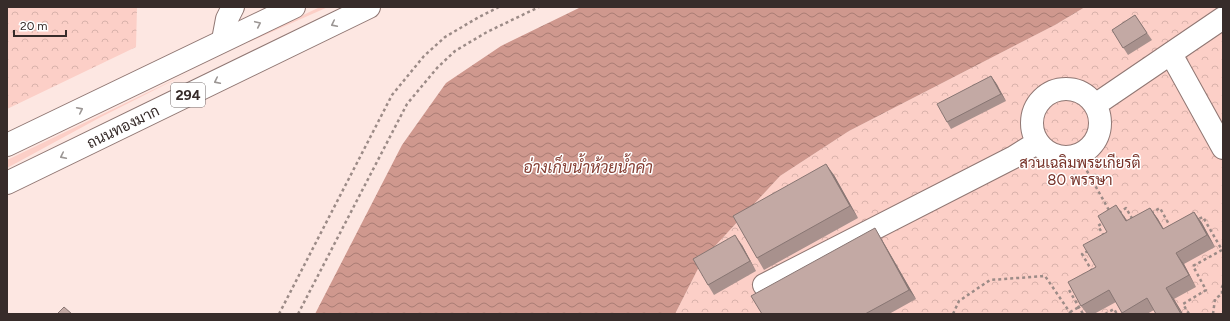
<svg xmlns="http://www.w3.org/2000/svg" width="1230" height="321" viewBox="0 0 1230 321" font-family="Figtree,Sarabun,sans-serif">
  <style>
    .grass { fill: #fccfc7 }
    .forest { fill: url(#forest-crowns) }
    .water { fill: url(#water-waves) }
    .lines { fill: none; stroke-linecap: round; stroke-linejoin: round }
    .minor-casing { stroke: #907773; stroke-width: 24 }
    .major-casing { stroke: #907773; stroke-width: 24 }
    .path { stroke: #9c8b87; stroke-width: 2.5; stroke-dasharray: 3 3; stroke-linecap: butt }
    .minor { stroke: #fff; stroke-width: 22 }
    .major { stroke: #fff; stroke-width: 22 }
    .wall { fill: #a8918d }
    .shaded-wall { fill: #887673 }
    .building { fill: #c3a9a4; stroke: #887673 }
    .oneway { stroke: #9b9694 }
    .labels { text-anchor: middle; dominant-baseline: central; stroke-width: 3; stroke-linejoin: round; paint-order: stroke }
    .shield { fill: #fff; stroke: #736b6a; stroke-width: 1 }
    .shield-label { font-size: 14px; font-weight: bold; fill: #372c2a }
    .street-label { font-size: 15px; fill: #372c2a; stroke: #fff }
    .park-label { font-size: 15px; fill: #773228; stroke: #fff }
    .water-label { font-size: 16px; font-style: italic; fill: #864035; stroke: #fff }
  </style>
  <defs>
    <pattern id="forest-crowns" width="20" height="18" patternUnits="userSpaceOnUse"><rect width="20" height="18" fill="#fccfc7"/><path d="M2 6a3 3 0 1 1 6 0M12 15a3 3 0 1 1 6 0" fill="none" stroke="#d9b2ab"/></pattern>
    <pattern id="water-waves" width="16" height="10" patternUnits="userSpaceOnUse"><rect width="16" height="10" fill="#cf988e"/><path d="M0 5q4-4 8 0t8 0" fill="none" stroke="#a97c74"/></pattern>
  </defs>
  <rect width="100%" height="100%" fill="#fde7e2"/>
  <path class="grass" d="M 320,7 L 328,7 L 249,42 L 249,41 Z
    M 192,71 L 99,118 L 7,168 L 7,160 Z"/>
  <path class="forest" d="M 7,7 L 137,7 L 136,47 L 7,109 Z
    M 1085,7 L 1223,7 L 1223,314 L 675,314 L 703,259 L 780,176 L 849,131 L 1055,25 Z"/>
  <path class="water" d="M 581,7 L 1085,7 L 1055,25 L 849,131 L 780,176 L 703,259 L 675,314 L 315,314 L 402,145 L 446,83 L 501,46 Z"/>
  <g class="lines">
    <g class="minor-casing">
      <path id="minor" d="M 223,40 L 227,19 L 233,7
        M 1171,54 L 1223,148
        M1032 123a34 34 0 1 1 68 0a34 34 0 1 1-68 0Z
        M 1095,105 L 1223,18
        M 764,285 L 1014,157 L 1038,142"/>
    </g>
    <g class="major-casing">
      <path id="major" d="M 7,145 L 294,7
        M 7,183 L 369,7"/>
    </g>
    <path class="path" d="M 1078,155 L 1110,212
      M 1119,213 L 1126,208 L 1133,220
      M 1151,213 L 1160,208 L 1171,228
      M 1104,236 L 1098,226 L 1104,222
      M 1088,251 L 1082,254 L 1092,271
      M 1074,287 L 1069,290 L 1083,314
      M 1070,312 L 1079,307
      M 279,314 L 392,95 L 424,56 L 445,37 L 479,17 L 499,7
      M 298,314 L 407,104 L 437,68 L 455,51 L 487,32 L 539,7
      M 953,314 L 959,301 L 990,280 L 1045,276 L 1071,314
      M 1105,314 L 1114,309 L 1117,314
      M 1189,314 L 1183,304 L 1206,290 L 1193,266 L 1222,250 L 1203,217 L 1196,220
      M 1213,314 L 1215,299 L 1222,294 L 1222,287 L 1223,285"/>
    <use href="#minor" class="minor"/>
    <use href="#major" class="major"/>
  </g>
  <path class="wall" d="M 1135,15 L 1152,40 L 1128,55 L 1112,30 Z
    M 991,76 L 996,83 L 1006,101 L 951,129 L 947,122 Z
    M 834,175 L 858,218 L 764,270 L 757,258 Z
    M 1150,208 L 1158,219 L 1164,229 L 1194,212 L 1202,223 L 1215,247 L 1184,264 L 1196,287 L 1174,299 L 1183,314 L 1156,314 L 1154,310 L 1147,314 L 1123,314 L 1116,302 L 1094,314 L 1087,314 L 1081,306 L 1096,267 L 1107,232 L 1124,216 L 1127,221 Z
    M 881,238 L 916,299 L 889,314 L 762,314 Z
    M 742,245 L 756,271 L 714,295 L 708,285 Z"/>
  <path class="shaded-wall" d="M 991,76 L 996,83 L 1006,101 L 1001,94 Z
    M 826,164 L 834,175 L 858,218 L 850,206 Z
    M 1116,205 L 1124,216 L 1134,232 L 1126,221 Z
    M 1150,208 L 1158,219 L 1170,241 L 1163,229 Z
    M 1194,212 L 1202,223 L 1215,247 L 1207,235 Z
    M 875,228 L 881,238 L 916,299 L 909,290 Z
    M 735,235 L 742,245 L 756,271 L 750,261 Z
    M 1176,253 L 1184,264 L 1196,287 L 1189,275 Z
    M 1166,288 L 1174,299 L 1183,314 L 1182,314 Z"/>
  <path class="building" d="M 1135,15 L 1147,33 L 1123,48 L 1112,30 Z
    M 991,76 L 1001,94 L 947,122 L 937,104 Z
    M 826,164 L 850,206 L 757,258 L 733,216 Z
    M 1116,205 L 1126,221 L 1150,208 L 1163,229 L 1194,212 L 1207,235 L 1176,253 L 1189,275 L 1166,288 L 1181,314 L 1156,314 L 1147,298 L 1122,313 L 1109,290 L 1081,306 L 1068,282 L 1096,267 L 1083,245 L 1107,232 L 1098,216 Z
    M 875,228 L 909,290 L 865,314 L 762,314 L 751,296 Z
    M 735,235 L 750,261 L 708,285 L 693,259 Z
    M 64,307 L 72,314 L 57,314 Z"/>
  <defs><path id="oneway-chevron" d="M-2-3.5L2.5 0L-2 3.5" fill="none" stroke-width="1.6" stroke-linecap="round" stroke-linejoin="round"/></defs>
  <g class="oneway">
    <use href="#oneway-chevron" transform="translate(258 24) rotate(-25)"/>
    <use href="#oneway-chevron" transform="translate(334 24) rotate(154)"/>
    <use href="#oneway-chevron" transform="translate(217 81) rotate(154)"/>
    <use href="#oneway-chevron" transform="translate(80 110) rotate(-26)"/>
    <use href="#oneway-chevron" transform="translate(63 156) rotate(154)"/>
  </g>
  <g class="labels">
    <rect class="shield" x="171" y="83" width="34" height="24" rx="3"/>
    <g class="shield-label">
      <text x="188" y="95">294</text>
    </g>
    <g class="street-label">
      <text transform="translate(123 127) rotate(-26)">ถนนทองมาก</text>
    </g>
    <g class="park-label">
      <text x="1080" y="163">สวนเฉลิมพระเกียรติ<tspan x="1080" dy="17">80 พรรษา</tspan></text>
    </g>
    <g class="water-label">
      <text x="588" y="167">อ่างเก็บน้ำห้วยน้ำคำ</text>
    </g>
  </g>
  <rect width="1230" height="321" fill="none" stroke="#372c2a" stroke-width="16"/>
  <path d="M14 30v6h52v-6" fill="none" stroke="#372c2a" stroke-width="2"/>
  <text x="20" y="30" font-size="12" fill="#372c2a" stroke="#ffffff" stroke-width="3" paint-order="stroke">20 m</text>
</svg>
